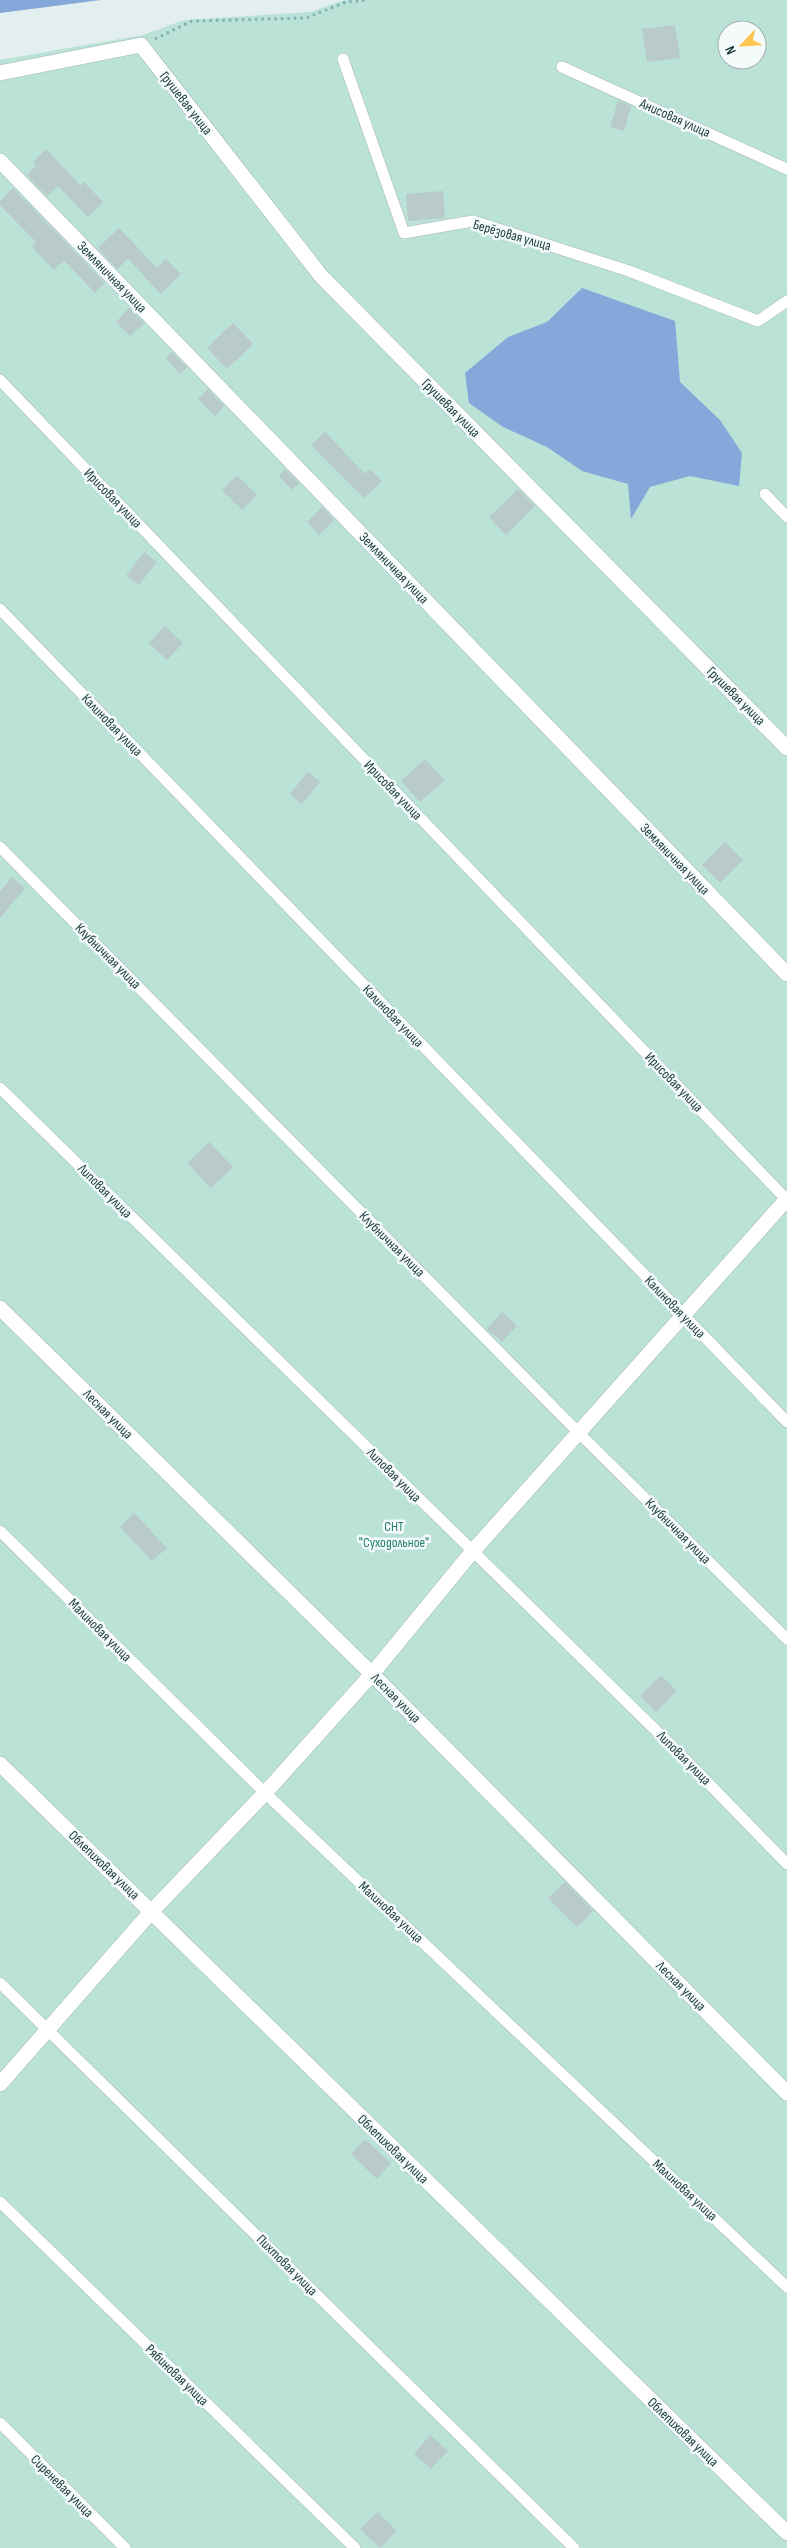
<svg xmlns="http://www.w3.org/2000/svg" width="787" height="2548" viewBox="0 0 787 2548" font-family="'Sofia Sans Condensed',sans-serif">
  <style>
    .green { fill: #bae2d6; fill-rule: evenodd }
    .water { fill: #85a8da }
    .building { fill: #b8caca }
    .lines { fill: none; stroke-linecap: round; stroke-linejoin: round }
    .lane-casing { stroke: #a5b6b8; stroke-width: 12 }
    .street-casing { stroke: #a5b6b8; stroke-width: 16 }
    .path { stroke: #80b0b6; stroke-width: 3; stroke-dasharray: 2.5 4; stroke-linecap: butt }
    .lane { stroke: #fff; stroke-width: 11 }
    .street { stroke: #fff; stroke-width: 15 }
    .labels { text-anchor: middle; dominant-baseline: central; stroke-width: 5; stroke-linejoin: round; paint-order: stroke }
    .street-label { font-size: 14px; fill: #203d43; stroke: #f5fbfa }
    .park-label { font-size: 14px; fill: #257f6f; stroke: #f5fbfa }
  </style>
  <rect width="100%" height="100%" fill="#e3efef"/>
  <path class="green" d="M 345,0 L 787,0 L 787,2548 L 0,2548 L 0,60 L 143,35 L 184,20 L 310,12 ZM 727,30 L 757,30 L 757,60 L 727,60 Z"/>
  <path class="water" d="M 0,0 L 101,0 L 0,13 Z
    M 582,288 L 675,321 L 680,382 L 720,420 L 742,453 L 739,486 L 690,476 L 650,487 L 631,519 L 628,484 L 582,471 L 547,447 L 503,427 L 469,403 L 465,373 L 508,337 L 547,322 Z"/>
  <path class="building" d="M 675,25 L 680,58 L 647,62 L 642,29 Z
    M 618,101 L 631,106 L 624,131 L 610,127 Z
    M 46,149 L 80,185 L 84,182 L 103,202 L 88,217 L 58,186 L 47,196 L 27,175 L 36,166 L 33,162 Z
    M 13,188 L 105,283 L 95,293 L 64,260 L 54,270 L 32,247 L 36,242 L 0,205 L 0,201 Z
    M 443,191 L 445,218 L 408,221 L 406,194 Z
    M 119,228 L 157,268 L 166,259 L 181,274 L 161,294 L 128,259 L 117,269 L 98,248 Z
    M 129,308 L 144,323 L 130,336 L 116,322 Z
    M 233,323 L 253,344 L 227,369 L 207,348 Z
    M 172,352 L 187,367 L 180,374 L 166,358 Z
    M 208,389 L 224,406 L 215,416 L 198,399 Z
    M 325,432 L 365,474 L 370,469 L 382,481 L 364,498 L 311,445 Z
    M 285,469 L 299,483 L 292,490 L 279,476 Z
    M 237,475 L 257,495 L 242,510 L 222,490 Z
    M 518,489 L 535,506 L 506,535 L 489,517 Z
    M 322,507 L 334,520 L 319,535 L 307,522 Z
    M 144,552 L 157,562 L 139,585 L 126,576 Z
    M 165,626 L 183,643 L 167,660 L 149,643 Z
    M 425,759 L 445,780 L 420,802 L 401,781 Z
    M 308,772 L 320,782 L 302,804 L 290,794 Z
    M 725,842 L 743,860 L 720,883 L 702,865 Z
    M 12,877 L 25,888 L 0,918 L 0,892 Z
    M 209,1142 L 233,1167 L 211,1188 L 187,1163 Z
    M 502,1312 L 517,1326 L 502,1342 L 487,1329 Z
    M 134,1513 L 167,1548 L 152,1561 L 120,1527 Z
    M 661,1675 L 677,1691 L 656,1712 L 640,1696 Z
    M 565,1882 L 593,1911 L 577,1927 L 548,1898 Z
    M 365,2139 L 391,2163 L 377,2179 L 351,2154 Z
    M 430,2435 L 448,2451 L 431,2469 L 414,2454 Z
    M 378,2512 L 397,2531 L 380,2548 L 360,2529 Z"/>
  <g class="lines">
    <g class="lane-casing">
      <path id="lane" d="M 343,59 L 404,233 L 473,221 L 629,271 L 758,321 L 787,301
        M 562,67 L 787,169
        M 0,380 L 787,1200
        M 765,494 L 787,517
        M 0,609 L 787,1422
        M 0,847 L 578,1432 L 787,1639
        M 0,1088 L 682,1756 L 787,1864
        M 0,1531 L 265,1793 L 787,2287
        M 0,1983 L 574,2548
        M 0,2202 L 355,2548
        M 0,2423 L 125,2548"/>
    </g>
    <g class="street-casing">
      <path id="street" d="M 0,73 L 141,45 L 321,276 L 787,748
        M 0,161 L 787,974
        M 0,1308 L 372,1674 L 787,2093
        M 0,1764 L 787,2533
        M 0,2084 L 151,1912 L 265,1793 L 372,1674 L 472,1552 L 787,1199"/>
    </g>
    <path class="path" d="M 155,39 L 192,21 L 306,18 L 346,2 L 368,0"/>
    <use href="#lane" class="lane"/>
    <use href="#street" class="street"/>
  </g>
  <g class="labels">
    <g class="street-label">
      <text transform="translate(186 103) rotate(52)">Грушевая улица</text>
      <text transform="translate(675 118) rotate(24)">Анисовая улица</text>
      <text transform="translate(512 235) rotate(16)">Берёзовая улица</text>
      <text transform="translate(112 277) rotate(46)">Земляничная улица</text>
      <text transform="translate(451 408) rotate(45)">Грушевая улица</text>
      <text transform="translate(113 498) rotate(46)">Ирисовая улица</text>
      <text transform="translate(394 568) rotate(46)">Земляничная улица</text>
      <text transform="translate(736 696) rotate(45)">Грушевая улица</text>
      <text transform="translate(112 725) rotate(46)">Калиновая улица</text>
      <text transform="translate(393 790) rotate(46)">Ирисовая улица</text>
      <text transform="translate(675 859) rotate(46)">Земляничная улица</text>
      <text transform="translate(108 956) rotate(45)">Клубничная улица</text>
      <text transform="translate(393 1016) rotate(46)">Калиновая улица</text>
      <text transform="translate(674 1082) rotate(46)">Ирисовая улица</text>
      <text transform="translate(105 1191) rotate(45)">Липовая улица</text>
      <text transform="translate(392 1244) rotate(45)">Клубничная улица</text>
      <text transform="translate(675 1307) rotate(46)">Калиновая улица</text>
      <text transform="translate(108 1414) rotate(45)">Лесная улица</text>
      <text transform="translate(394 1475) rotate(45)">Липовая улица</text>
      <text transform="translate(678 1531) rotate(45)">Клубничная улица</text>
      <text transform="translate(100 1630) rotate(45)">Малиновая улица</text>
      <text transform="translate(396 1698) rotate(45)">Лесная улица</text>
      <text transform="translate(684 1758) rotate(45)">Липовая улица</text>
      <text transform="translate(104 1865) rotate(44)">Облепиховая улица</text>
      <text transform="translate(391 1912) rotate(43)">Малиновая улица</text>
      <text transform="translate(681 1986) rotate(45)">Лесная улица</text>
      <text transform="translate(393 2149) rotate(44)">Облепиховая улица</text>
      <text transform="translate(685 2190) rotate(43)">Малиновая улица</text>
      <text transform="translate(287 2265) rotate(45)">Пихтовая улица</text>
      <text transform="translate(177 2375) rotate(44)">Рябиновая улица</text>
      <text transform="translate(683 2432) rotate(44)">Облепиховая улица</text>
      <text transform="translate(62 2486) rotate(45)">Сиреневая улица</text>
    </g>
    <g class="park-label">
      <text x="394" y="1526">СНТ<tspan x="394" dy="16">"Суходольное"</tspan></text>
    </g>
  </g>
  <g transform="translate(742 45) rotate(245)"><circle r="24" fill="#f5fbfa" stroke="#a0afb1"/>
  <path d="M0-4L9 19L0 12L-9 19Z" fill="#ffc751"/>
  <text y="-8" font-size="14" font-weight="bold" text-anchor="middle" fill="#203d43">N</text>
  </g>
</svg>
